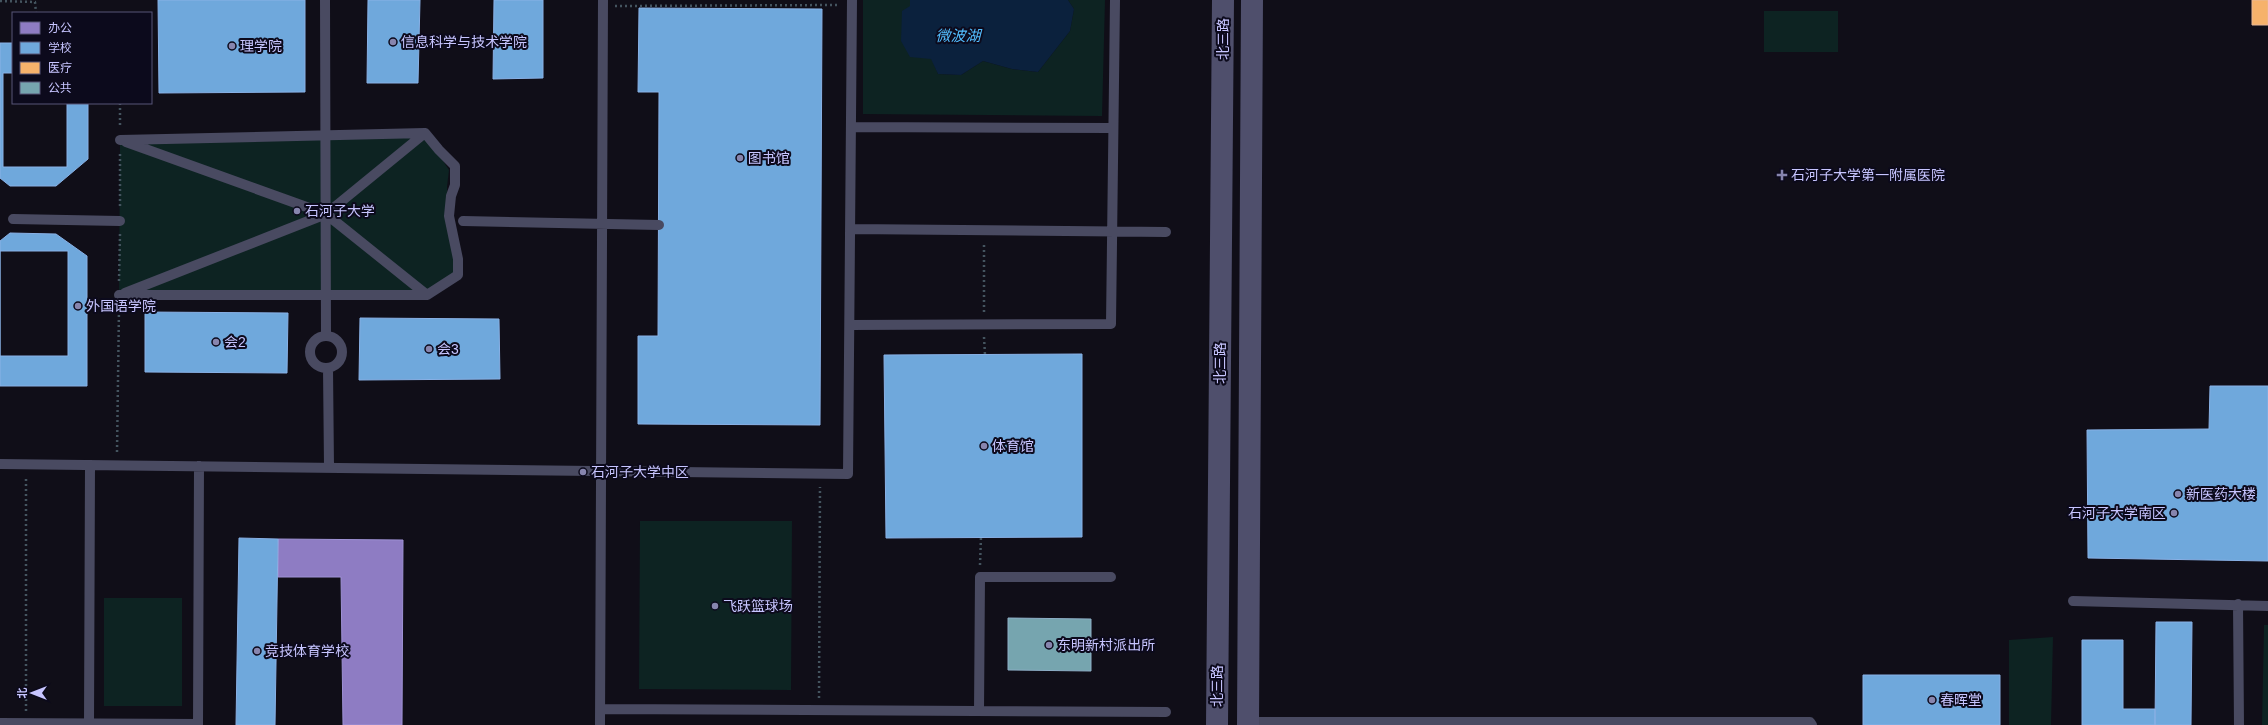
<svg xmlns="http://www.w3.org/2000/svg" width="2268" height="725" viewBox="0 0 2268 725" font-family="Helvetica,'Noto Sans SC',sans-serif">
  <style>
    .green { fill: #0d2322 }
    .water { fill: #0b213d }
    .offices { fill: #8e7cc3; stroke: #9f92d5 }
    .schools { fill: #6fa8dc; stroke: #89b1e6; fill-rule: evenodd }
    .health { fill: #f6b26b; stroke: #e8b897 }
    .public { fill: #76a5af; stroke: #8eafc7 }
    .lines { fill: none; stroke-linecap: round; stroke-linejoin: round }
    .path { stroke: #44545f; stroke-width: 2.5; stroke-dasharray: 2 3; stroke-linecap: butt }
    .lane { stroke: #494a61; stroke-width: 10 }
    .secondary { stroke: #4f4f6c; stroke-width: 22 }
    .poi-dot { fill: #8785ae; stroke: #0c0a1c; stroke-width: 1.5 }
    .labels { text-anchor: middle; dominant-baseline: central; stroke-width: 4; stroke-linejoin: round; paint-order: stroke }
    .street-label { font-size: 14px; fill: #c7c5ff; stroke: #0c0a1c }
    .poi-label { font-size: 14px; fill: #c7c5ff; stroke: #0c0a1c; text-anchor: start }
    .water-label { font-size: 15px; font-style: italic; fill: #53beff; stroke: #0c0a1c }
  </style>
  <rect width="100%" height="100%" fill="#100e18"/>
  <path class="green" d="M 863,0 L 910,0 L 910,6 L 938,74 L 961,75 L 983,61 L 1012,69 L 1038,72 L 1070,31 L 1074,9 L 1068,0 L 1105,0 L 1102,116 L 863,114 Z
    M 1764,11 L 1838,11 L 1838,52 L 1764,52 Z
    M 425,133 L 449,170 L 447,187 L 449,216 L 458,275 L 427,295 L 119,295 L 120,140 Z
    M 640,521 L 792,521 L 791,690 L 639,689 Z
    M 104,598 L 182,598 L 182,706 L 104,706 Z
    M 2264,625 L 2268,625 L 2268,725 L 2262,725 Z
    M 2053,637 L 2051,725 L 2009,725 L 2009,640 Z"/>
  <path class="water" d="M 910,0 L 1068,0 L 1074,9 L 1070,31 L 1038,72 L 1012,69 L 983,61 L 961,75 L 938,74 L 931,59 L 910,57 L 901,41 L 902,11 L 910,6 Z"/>
  <path class="offices" d="M 278,539 L 403,540 L 402,725 L 343,725 L 341,577 L 278,577 Z"/>
  <path class="schools" d="M 158,0 L 305,0 L 305,92 L 159,93 Z
    M 368,0 L 420,0 L 418,83 L 367,83 Z
    M 494,0 L 543,0 L 543,78 L 493,79 Z
    M 639,8 L 822,9 L 820,425 L 638,424 L 638,336 L 658,336 L 659,92 L 638,92 Z
    M 0,43 L 13,43 L 13,73 L 3,73 L 3,167 L 67,167 L 67,103 L 88,103 L 88,159 L 56,186 L 10,186 L 0,178 Z
    M 10,233 L 56,234 L 87,256 L 87,386 L 0,386 L 0,241 ZM 0,251 L 68,251 L 68,356 L 0,356 Z
    M 145,312 L 288,313 L 287,373 L 145,372 Z
    M 360,318 L 499,319 L 500,379 L 359,380 Z
    M 1082,354 L 1082,537 L 886,538 L 884,355 Z
    M 2210,386 L 2268,386 L 2268,561 L 2088,558 L 2087,430 L 2209,429 Z
    M 239,538 L 278,539 L 275,725 L 236,725 Z
    M 2156,622 L 2192,622 L 2191,725 L 2155,725 Z
    M 2082,640 L 2123,640 L 2123,709 L 2155,709 L 2155,725 L 2082,725 Z
    M 1863,675 L 2000,675 L 2000,725 L 1863,725 Z"/>
  <path class="health" d="M 2252,0 L 2268,0 L 2268,25 L 2252,25 Z"/>
  <path class="public" d="M 1008,618 L 1091,619 L 1091,671 L 1008,670 Z"/>
  <g class="lines">
    <path class="path" d="M 0,1 L 35,2 L 36,13
      M 615,6 L 840,5
      M 120,103 L 120,127
      M 120,154 L 120,209
      M 119,281 L 120,234
      M 984,312 L 984,243
      M 984,337 L 985,355
      M 117,452 L 119,308
      M 980,565 L 981,537
      M 819,698 L 820,487
      M 26,711 L 26,478"/>
    <path class="lane" d="M 325,0 L 326,335
      M 851,127 L 1113,128
      M 126,142 L 326,214 L 427,295
      M 13,219 L 120,221
      M 463,221 L 659,225
      M 850,229 L 1166,232
      M 125,293 L 326,214 L 425,133
      M 119,295 L 427,295 L 458,275 L 458,259 L 449,216 L 451,196 L 455,185 L 455,166 L 439,150 L 425,133 L 120,140
      M 850,325 L 1111,324 L 1115,0
      M310 352a16 16 0 1 1 32 0a16 16 0 1 1-32 0Z
      M 328,368 L 329,467
      M 0,464 L 848,474 L 852,0
      M 2073,601 L 2268,606
      M 2238,604 L 2239,725
      M 600,709 L 1166,712
      M 979,711 L 980,577 L 1111,577
      M 1248,722 L 1810,722 L 1812,725
      M 0,723 L 198,724
      M 89,725 L 90,465
      M 198,725 L 199,466
      M 600,725 L 603,0"/>
    <path class="secondary" d="M 1217,725 L 1223,0
      M 1248,725 L 1252,0"/>
  </g>
  <g class="poi-dot">
    <circle cx="393" cy="42" r="4"/>
    <circle cx="232" cy="46" r="4"/>
    <circle cx="740" cy="158" r="4"/>
    <path d="M1780 169h4v4h4v4h-4v4h-4v-4h-4v-4h4z"/>
    <circle cx="297" cy="211" r="4"/>
    <circle cx="78" cy="306" r="4"/>
    <circle cx="216" cy="342" r="4"/>
    <circle cx="429" cy="349" r="4"/>
    <circle cx="984" cy="446" r="4"/>
    <circle cx="583" cy="472" r="4"/>
    <circle cx="2178" cy="494" r="4"/>
    <circle cx="2174" cy="513" r="4"/>
    <circle cx="715" cy="606" r="4"/>
    <circle cx="1049" cy="645" r="4"/>
    <circle cx="257" cy="651" r="4"/>
    <circle cx="1932" cy="700" r="4"/>
  </g>
  <g class="labels">
    <g class="street-label">
      <text transform="translate(1223 39) rotate(-90)">北三路</text>
      <text transform="translate(1220 363) rotate(-90)">北三路</text>
      <text transform="translate(1217 686) rotate(-90)">北三路</text>
    </g>
    <g class="poi-label">
      <text x="401" y="42">信息科学与技术学院</text>
      <text x="240" y="46">理学院</text>
      <text x="748" y="158">图书馆</text>
      <text x="1791" y="175">石河子大学第一附属医院</text>
      <text x="305" y="211">石河子大学</text>
      <text x="86" y="306">外国语学院</text>
      <text x="224" y="342">会2</text>
      <text x="437" y="349">会3</text>
      <text x="992" y="446">体育馆</text>
      <text x="591" y="472">石河子大学中区</text>
      <text x="2186" y="494">新医药大楼</text>
      <text x="2166" y="513" text-anchor="end">石河子大学南区</text>
      <text x="723" y="606">飞跃篮球场</text>
      <text x="1057" y="645">东明新村派出所</text>
      <text x="265" y="651">竞技体育学校</text>
      <text x="1940" y="700">春晖堂</text>
    </g>
    <g class="water-label">
      <text x="958" y="35">微波湖</text>
    </g>
  </g>
  <rect x="12" y="12" width="140" height="92" fill="#0c0a1c" stroke="#575577"/>
  <rect x="20" y="22" width="20" height="12" fill="#8e7cc3" stroke="#575577"/>
  <text x="48" y="32" font-size="12" fill="#c7c5ff">办公</text>
  <rect x="20" y="42" width="20" height="12" fill="#6fa8dc" stroke="#575577"/>
  <text x="48" y="52" font-size="12" fill="#c7c5ff">学校</text>
  <rect x="20" y="62" width="20" height="12" fill="#f6b26b" stroke="#575577"/>
  <text x="48" y="72" font-size="12" fill="#c7c5ff">医疗</text>
  <rect x="20" y="82" width="20" height="12" fill="#76a5af" stroke="#575577"/>
  <text x="48" y="92" font-size="12" fill="#c7c5ff">公共</text>
  <g transform="translate(32 693) rotate(270)" stroke="#0c0a1c" stroke-width="3" paint-order="stroke">
  <path d="M0-3L7 15L0 10L-7 15Z" fill="#c7c5ff"/>
  <text y="-6" font-size="11" font-weight="bold" text-anchor="middle" fill="#c7c5ff">北</text>
  </g>
</svg>
